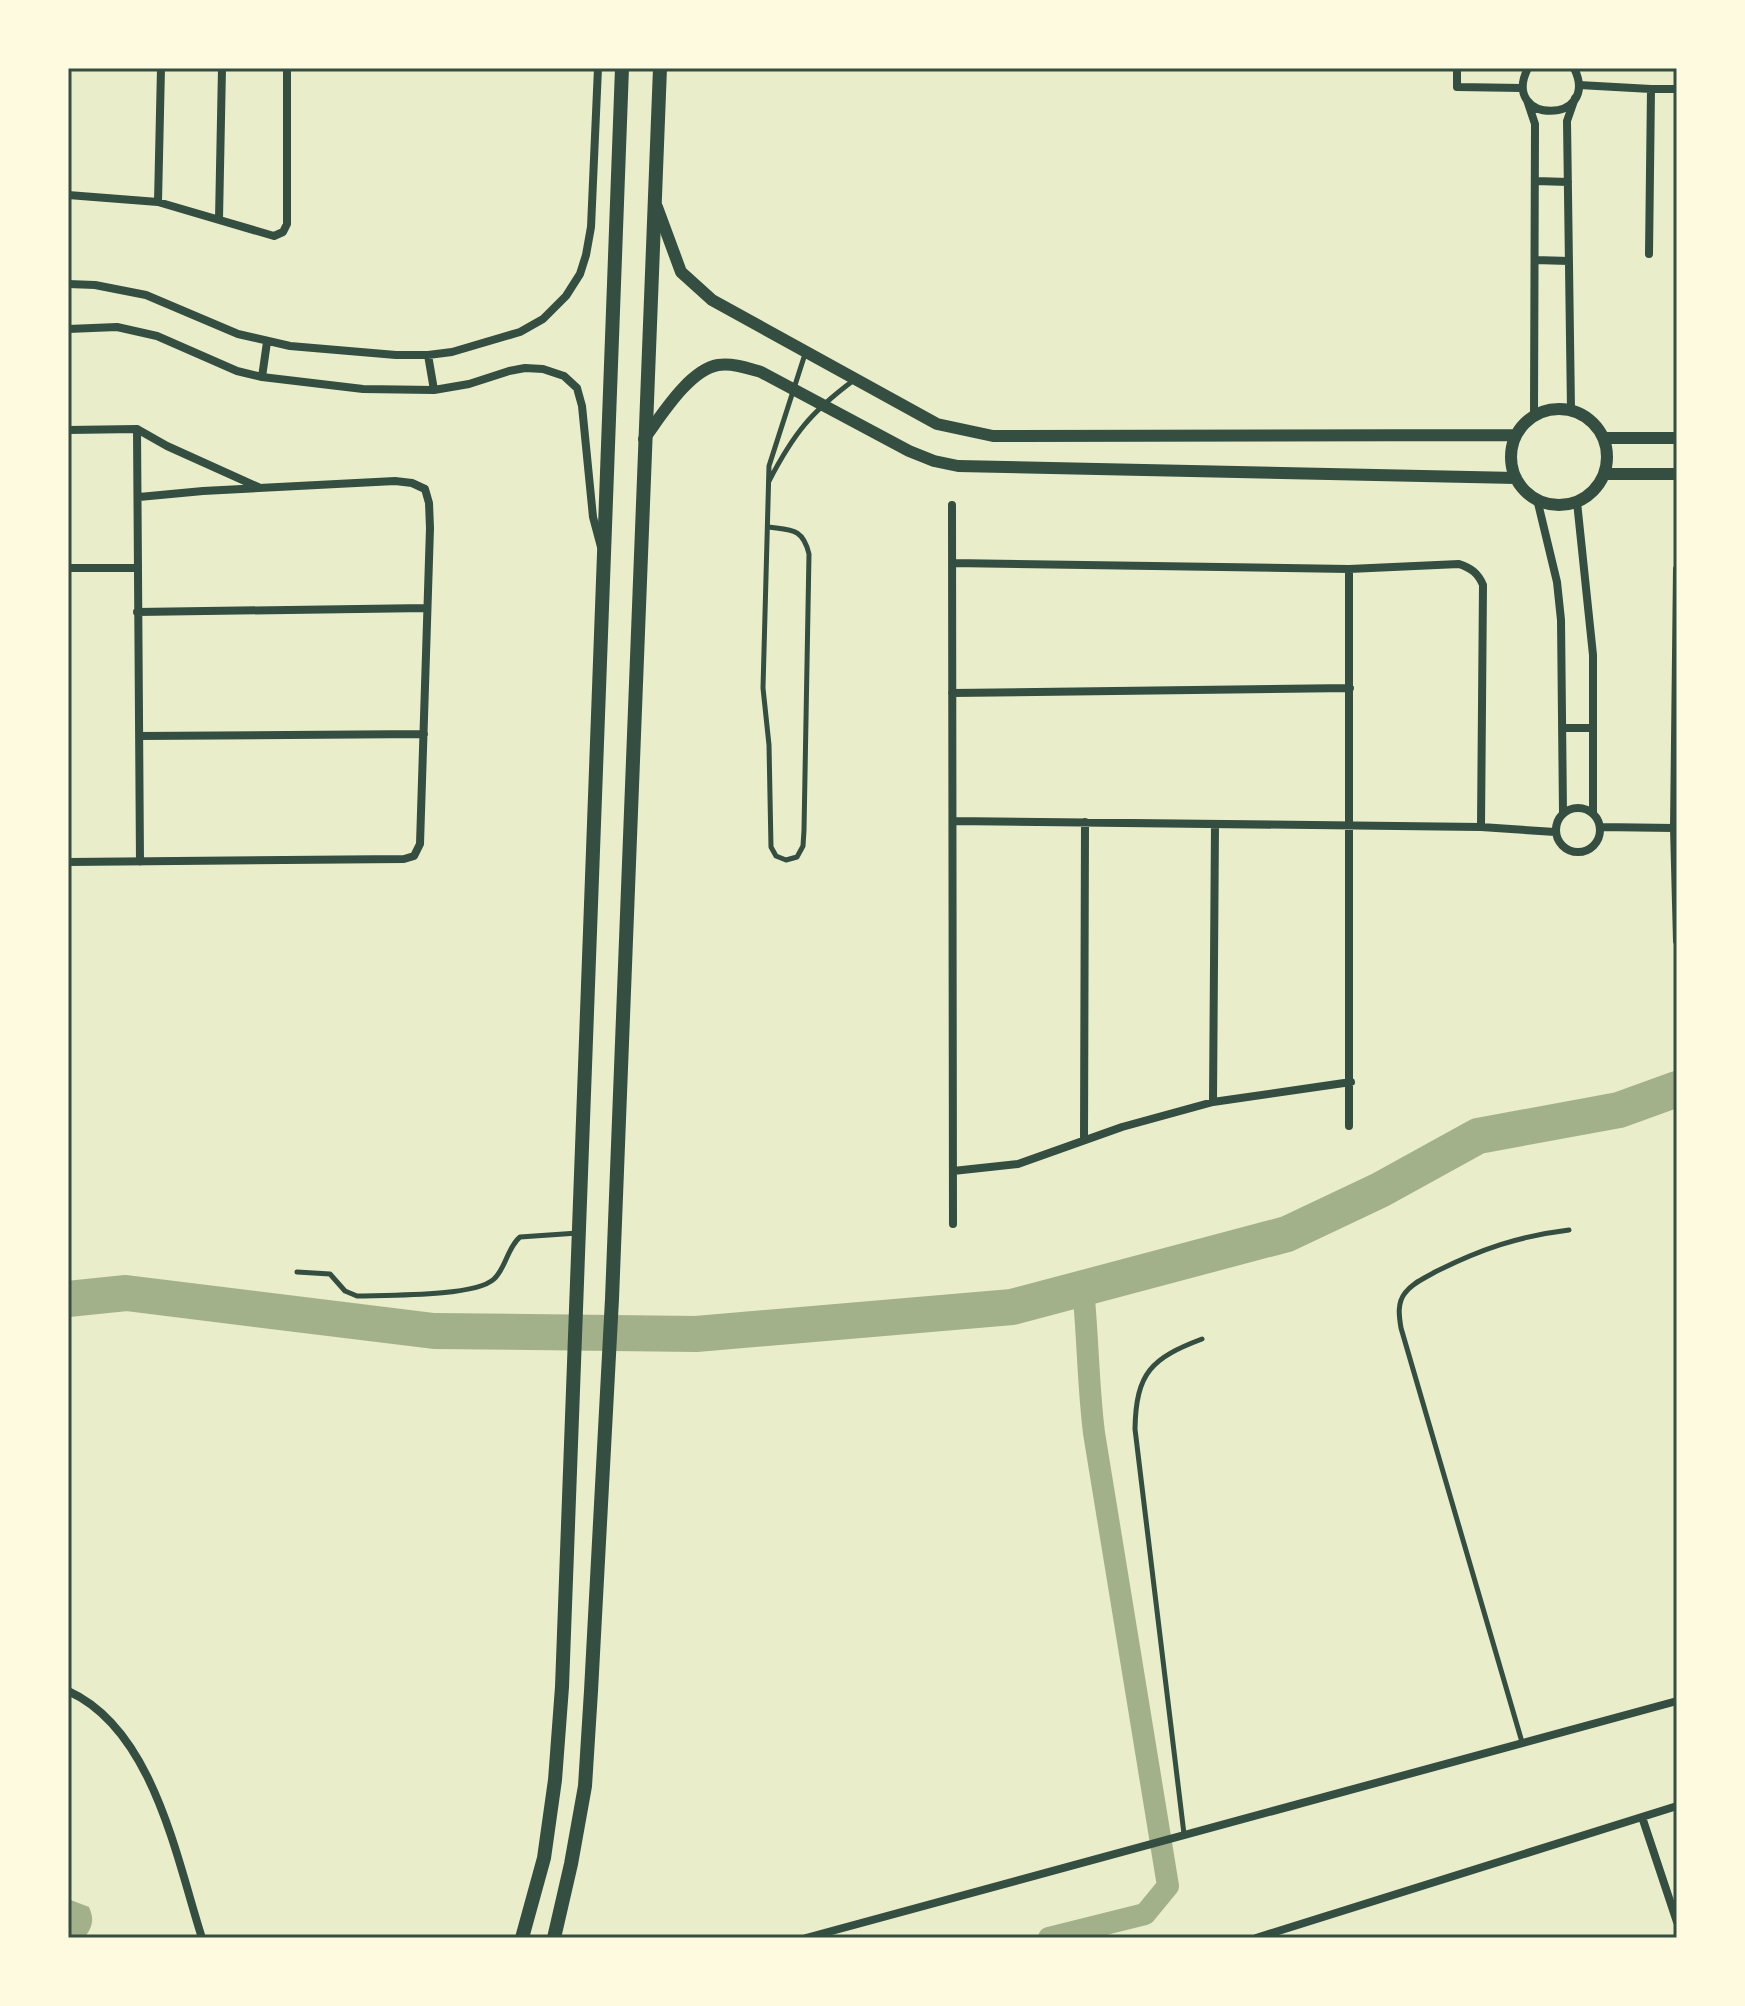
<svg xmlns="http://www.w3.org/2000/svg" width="1745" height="2006" viewBox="0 0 1745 2006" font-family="Mulish,sans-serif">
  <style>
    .water { fill: #a3b18a }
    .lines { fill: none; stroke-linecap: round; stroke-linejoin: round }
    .canal { stroke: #a3b18a; stroke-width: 22 }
    .river { stroke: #a3b18a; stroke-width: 36 }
    .service { stroke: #344e41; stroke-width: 5 }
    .minor { stroke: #344e41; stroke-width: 8 }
    .tertiary { stroke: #344e41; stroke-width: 12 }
    .primary { stroke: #344e41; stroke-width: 14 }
    .neatline { fill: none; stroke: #344e41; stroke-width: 3 }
  </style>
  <rect width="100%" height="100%" fill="#e9edc9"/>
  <path class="water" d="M 68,1899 L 89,1907 C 95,1920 92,1928 84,1938 L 68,1938 Z"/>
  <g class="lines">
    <path class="canal" d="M 1049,1938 L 1145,1914 L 1168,1886 L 1094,1433 C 1088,1385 1088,1337 1083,1288"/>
    <path class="river" d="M 68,1299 L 126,1293 L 434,1331 L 696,1334 L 1012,1307 L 1287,1234 L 1380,1190 L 1478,1136 L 1619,1110 L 1677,1089"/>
    <path class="service" d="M 769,481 C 794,433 811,412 854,380
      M 769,527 C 791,530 803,528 809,554 L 804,830 L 803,846 L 797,857 L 786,860 L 776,856 L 771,847 L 769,745 L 763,688 L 769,466 L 805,354
      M 297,1272 L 330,1274 L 345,1291 L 357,1296 C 386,1295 475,1297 494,1279 C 506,1268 507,1248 520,1237 L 578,1233
      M 1522,1742 L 1401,1328 C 1399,1316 1397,1303 1405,1293 C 1412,1283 1425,1278 1435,1272 C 1481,1249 1519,1236 1569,1230
      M 1184,1834 L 1135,1429 C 1136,1372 1152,1358 1202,1339"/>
    <path class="minor" d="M 1457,68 L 1457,87 L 1522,88
      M 1528,68 C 1499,125 1602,125 1574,68
      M 1579,85 L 1651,89
      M 1527,100 L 1535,124 L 1534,415
      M 1536,181 L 1568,182
      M 68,195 L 158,202 L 274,236 L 283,232 L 287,224 L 287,68
      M 158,202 L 161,68
      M 219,219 L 222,68
      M 1649,254 L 1651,89 L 1677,89
      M 1535,260 L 1569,261
      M 68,284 L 95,285 L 146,295 L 238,334 L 290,346 L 396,355 L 428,355 L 452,352 L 520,332 L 543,319 L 566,296 L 580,274 L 586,255 L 591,227 L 598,68
      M 68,329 L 117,327 L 157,336 L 237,371 L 262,377 L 363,389 L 434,390 L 469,384 L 509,371 L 525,368 L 543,369 L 564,376 L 577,388 L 582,406 L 593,517 L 601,547
      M 428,355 L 434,390
      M 262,377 L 267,342
      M 1571,410 L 1567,121 L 1575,98
      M 137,429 L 140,862
      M 68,430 L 137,429 L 167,446 L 258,487
      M 1537,499 L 1557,582 L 1561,620 L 1563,813
      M 1577,502 L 1593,655 L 1593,813
      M 952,505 L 953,1224
      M 952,563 L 1349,569 L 1459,564 C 1471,568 1478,573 1483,585 L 1481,827
      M 68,568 L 137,568
      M 1677,569 L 1674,828 L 1677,941
      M 137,612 L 427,608
      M 952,693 L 1350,688
      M 1562,728 L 1593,728
      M 139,736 L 424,734
      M1556 830a22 22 0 1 1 44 0a22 22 0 1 1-44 0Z
      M 953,821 L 1481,827 L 1555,832
      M 1600,827 L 1674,828
      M 68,862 L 404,859 L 414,856 L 420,844 L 430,528 L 429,503 L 425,489 L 412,483 L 395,481 L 203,491 L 139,497
      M 1213,1102 L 1215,824
      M 1349,1126 L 1349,569
      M 1084,1140 L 1085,822
      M 953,1171 L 1018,1164 L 1122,1127 L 1213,1102 L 1351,1082
      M 68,1691 C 153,1729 176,1857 202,1938
      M 1642,1817 L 1677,1922
      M 806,1938 L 1677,1701
      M 1256,1938 L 1677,1806"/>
    <path class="tertiary" d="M 657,207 L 681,272 L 712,300 L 937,424 L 993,436 L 1516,435
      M1511 457a48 48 0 1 1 96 0a48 48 0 1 1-96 0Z
      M 1603,438 L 1677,438
      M 644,439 C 661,416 689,370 718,365 C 733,363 747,368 761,372 L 909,451 L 934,461 L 958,466 L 1516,478
      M 1604,474 L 1677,474"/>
    <path class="primary" d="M 522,1938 L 544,1858 L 555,1780 L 562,1687 L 622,68
      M 554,1938 L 571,1864 L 585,1786 L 591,1691 L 612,1299 L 660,68"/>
  </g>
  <rect width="1745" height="2006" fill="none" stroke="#fefae0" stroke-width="140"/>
  <rect x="70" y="70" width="1605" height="1866" class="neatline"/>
</svg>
